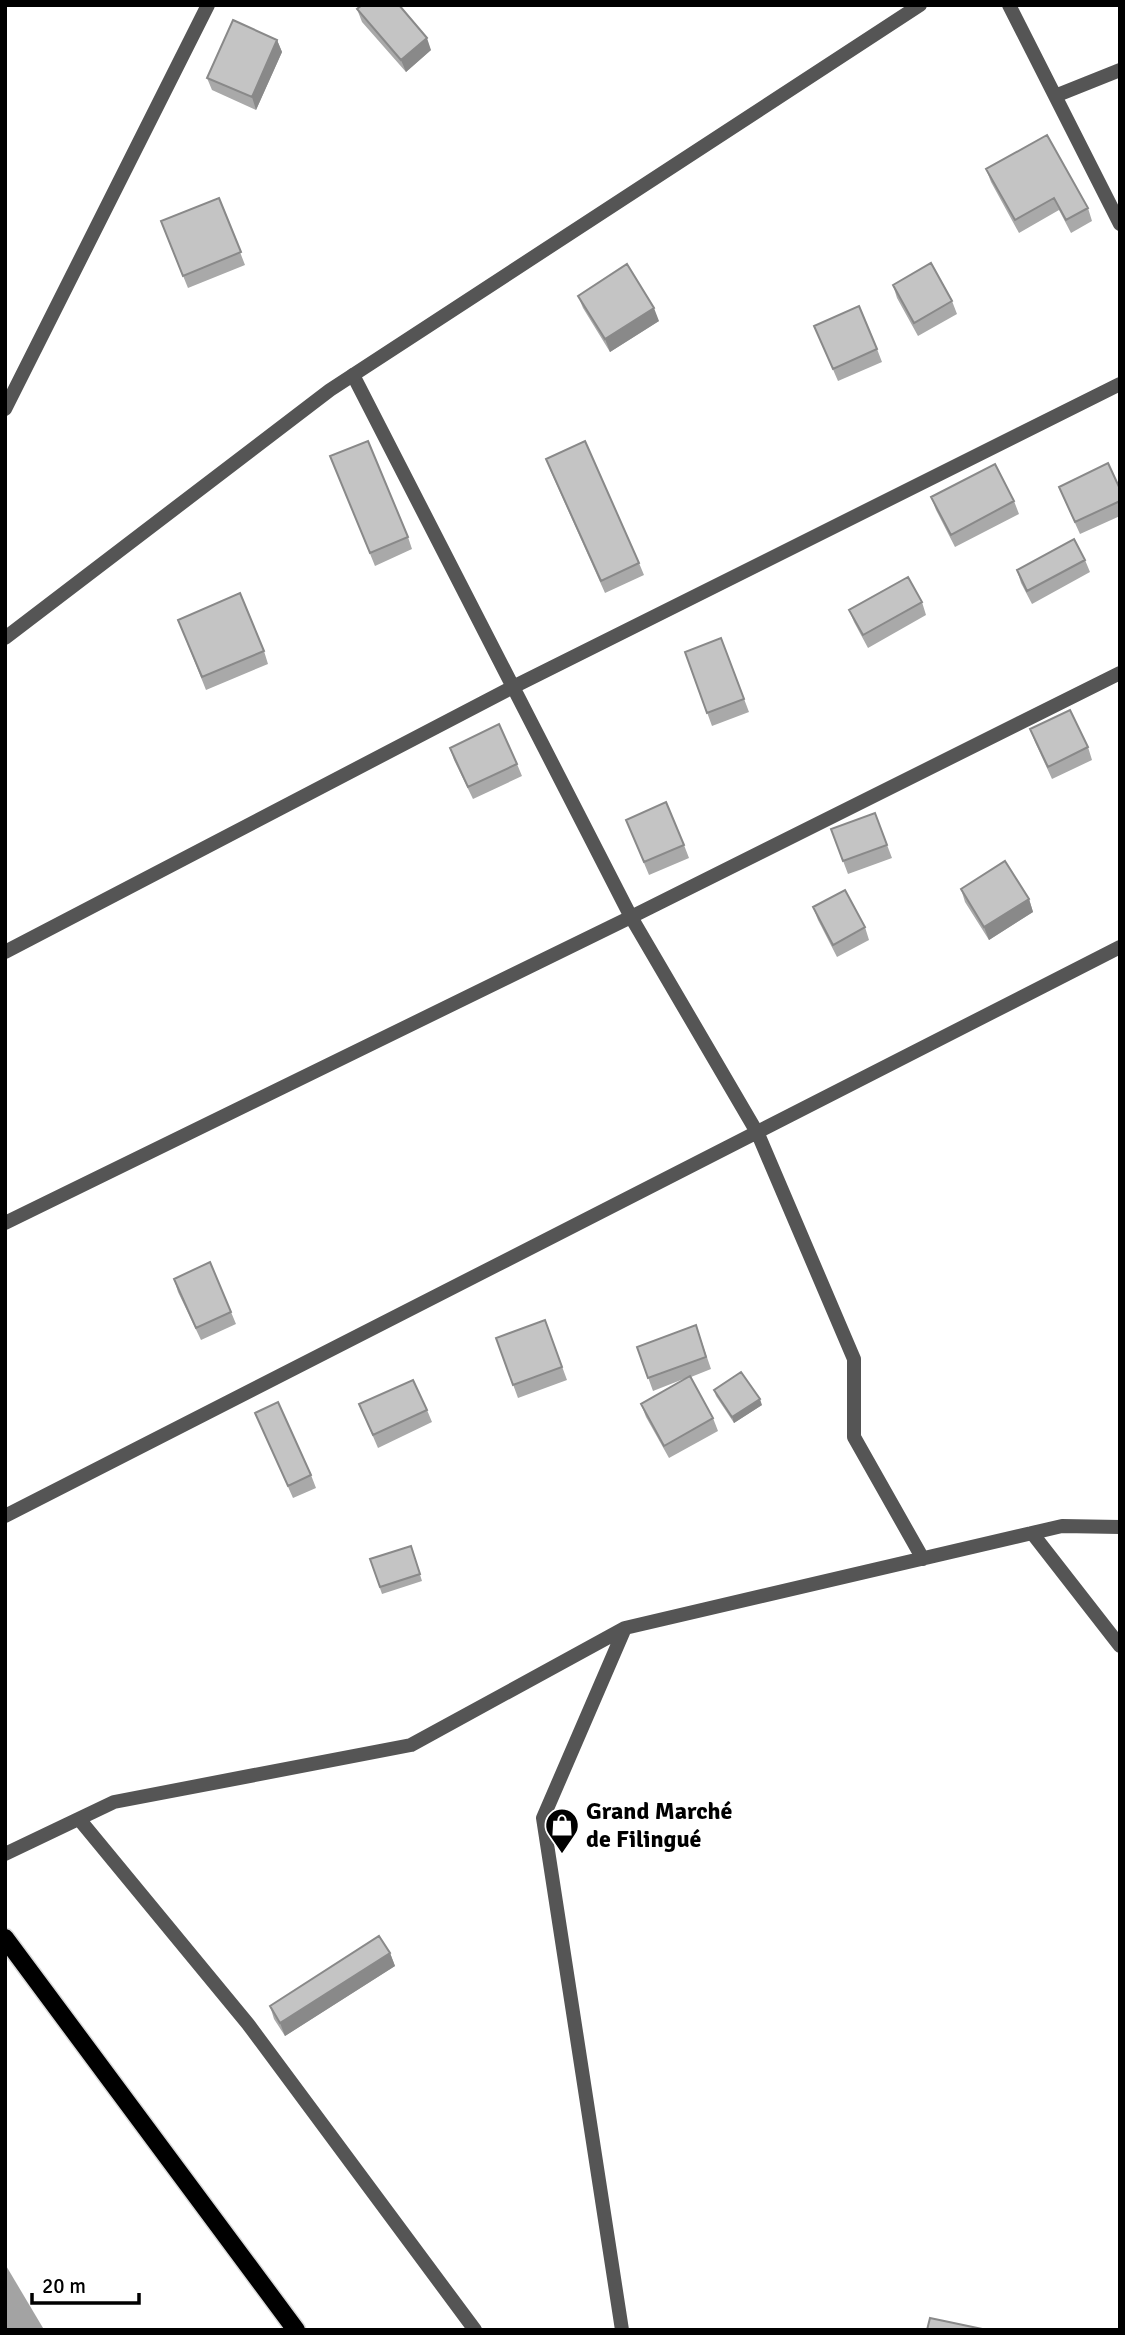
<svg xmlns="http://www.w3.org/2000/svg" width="1125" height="2335" viewBox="0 0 1125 2335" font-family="Signika,sans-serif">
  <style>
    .water { fill: #a3a3a3 }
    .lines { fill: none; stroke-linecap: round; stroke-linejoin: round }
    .primary-casing { stroke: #dbdbdb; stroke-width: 21 }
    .minor { stroke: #555; stroke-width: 14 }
    .tertiary { stroke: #555; stroke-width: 14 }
    .primary { stroke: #000; stroke-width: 18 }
    .wall { fill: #a9a9a9 }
    .shaded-wall { fill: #898989 }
    .building { fill: #c4c4c4; stroke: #898989; stroke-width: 2 }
    .labels { text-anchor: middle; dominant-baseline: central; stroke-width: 5; stroke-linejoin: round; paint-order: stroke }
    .poi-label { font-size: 24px; font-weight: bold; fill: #000; stroke: #fff; text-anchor: start }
  </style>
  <rect width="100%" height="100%" fill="#fff"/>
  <path class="water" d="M 5,2264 L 43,2328 L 44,2330 L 5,2330 Z"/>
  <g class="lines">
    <g class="primary-casing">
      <path id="primary" d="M 5,1938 L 296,2330"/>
    </g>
    <path class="minor" d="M 1009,5 L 1120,224
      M 1055,96 L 1120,70
      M 353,375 L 631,917 L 758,1134 L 854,1359 L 854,1437 L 923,1559
      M 5,409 L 208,5
      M 5,952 L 513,687 L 1120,384
      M 5,1223 L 631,917 L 1120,673
      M 5,1516 L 1120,947
      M 1032,1533 L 1120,1646
      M 79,1819 L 248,2024 L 475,2330
      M 5,1854 L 114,1802 L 411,1745 L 625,1628 L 1062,1526 L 1120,1527
      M 622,2330 L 543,1818 L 625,1628"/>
    <path class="tertiary" d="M 5,638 L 330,390 L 920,5"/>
    <use href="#primary" class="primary"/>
  </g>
  <path class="wall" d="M 357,9 L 431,50 L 406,72 L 362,22 Z
    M 277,40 L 282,52 L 256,110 L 212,90 L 207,78 Z
    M 986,169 L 1088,208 L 1092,221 L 1071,233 L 1059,210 L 1019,233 L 991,182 Z
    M 219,198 L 245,265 L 188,288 L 166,234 Z
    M 893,285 L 952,301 L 957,314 L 918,336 L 897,298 Z
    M 578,296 L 659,321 L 610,352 L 583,308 Z
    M 814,326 L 877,349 L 882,362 L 838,381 Z
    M 330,456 L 408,537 L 412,549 L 375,566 Z
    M 546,459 L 639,563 L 644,575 L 605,593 L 551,472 Z
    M 1059,487 L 1120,489 L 1120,516 L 1080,534 L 1064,499 Z
    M 931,497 L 1014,501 L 1019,514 L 955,547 L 936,510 Z
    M 1085,560 L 1090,572 L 1032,604 L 1021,583 L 1017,570 Z
    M 922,602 L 926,615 L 868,648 L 854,622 L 849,610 Z
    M 178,620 L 264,651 L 268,664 L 206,690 Z
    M 721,638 L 749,712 L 712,726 L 685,652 Z
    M 1030,729 L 1088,747 L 1092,760 L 1052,779 L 1035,742 Z
    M 450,748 L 517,764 L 522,776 L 473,799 L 454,760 Z
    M 875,813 L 892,858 L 848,874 L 831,829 Z
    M 626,820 L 684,845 L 689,858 L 649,875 Z
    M 961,889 L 1029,899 L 1033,912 L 989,940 L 965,902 Z
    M 813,907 L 865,927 L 869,940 L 837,957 L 818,920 Z
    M 174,1279 L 231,1312 L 236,1324 L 201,1340 L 178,1292 Z
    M 545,1320 L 567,1380 L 518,1398 L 496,1338 Z
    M 696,1325 L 711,1369 L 691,1377 L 713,1418 L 718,1431 L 669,1458 L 646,1417 L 641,1404 L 686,1378 L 653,1391 L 637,1347 Z
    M 714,1390 L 762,1405 L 734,1423 L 716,1396 Z
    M 359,1404 L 427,1410 L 432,1422 L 378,1448 Z
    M 255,1413 L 311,1475 L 316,1488 L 293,1498 Z
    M 411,1546 L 422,1581 L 382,1594 L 370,1559 Z
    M 390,1953 L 395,1966 L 285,2036 L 274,2019 L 270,2006 Z"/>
  <path class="shaded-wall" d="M 427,38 L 431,50 L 406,72 L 401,60 Z
    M 277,40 L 282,52 L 256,110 L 252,97 Z
    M 654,308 L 659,321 L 610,352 L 605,339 Z
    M 1029,899 L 1033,912 L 989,940 L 984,927 Z
    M 760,1399 L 762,1405 L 734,1423 L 732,1417 Z
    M 390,1953 L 395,1966 L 285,2036 L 280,2023 Z"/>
  <path class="building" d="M 362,5 L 399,5 L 427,38 L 401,60 L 357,9 Z
    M 233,20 L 277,40 L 252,97 L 207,78 Z
    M 1047,135 L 1088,208 L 1066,220 L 1054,198 L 1015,220 L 986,169 Z
    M 219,198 L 241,252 L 183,276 L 161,221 Z
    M 931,263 L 952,301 L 914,323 L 893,285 Z
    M 627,264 L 654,308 L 605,339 L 578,296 Z
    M 859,306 L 877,349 L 833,369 L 814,326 Z
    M 368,441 L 408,537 L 370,553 L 330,456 Z
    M 585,441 L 639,563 L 601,581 L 546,459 Z
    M 1108,463 L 1120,489 L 1120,501 L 1075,522 L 1059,487 Z
    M 995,464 L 1014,501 L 951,535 L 931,497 Z
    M 1074,539 L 1085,560 L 1027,591 L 1017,570 Z
    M 908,577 L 922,602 L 863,635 L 849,610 Z
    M 240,593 L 264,651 L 202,677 L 178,620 Z
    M 721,638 L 744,699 L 707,713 L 685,652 Z
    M 1070,710 L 1088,747 L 1048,767 L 1030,729 Z
    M 499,724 L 517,764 L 468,787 L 450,748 Z
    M 666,802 L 684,845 L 644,862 L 626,820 Z
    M 875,813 L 887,845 L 843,861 L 831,829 Z
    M 1005,861 L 1029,899 L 984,927 L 961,889 Z
    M 845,890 L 865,927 L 833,945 L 813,907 Z
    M 210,1262 L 231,1312 L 196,1328 L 174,1279 Z
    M 545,1320 L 562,1367 L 513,1385 L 496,1338 Z
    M 696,1325 L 706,1357 L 648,1378 L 637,1347 Z
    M 741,1372 L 760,1399 L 732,1417 L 714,1390 Z
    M 690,1376 L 713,1418 L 664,1446 L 641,1404 Z
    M 413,1380 L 427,1410 L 373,1435 L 359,1404 Z
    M 278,1402 L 311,1475 L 288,1486 L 255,1413 Z
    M 411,1546 L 420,1574 L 380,1587 L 370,1559 Z
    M 379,1936 L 390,1953 L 280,2023 L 270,2006 Z
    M 930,2318 L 987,2330 L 927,2330 Z"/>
  <defs>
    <g id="shop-pin" transform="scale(1.75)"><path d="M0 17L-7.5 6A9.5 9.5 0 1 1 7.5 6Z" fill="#000" stroke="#fff"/><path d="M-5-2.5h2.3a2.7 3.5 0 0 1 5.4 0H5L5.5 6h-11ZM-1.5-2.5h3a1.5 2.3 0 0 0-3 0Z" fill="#fff"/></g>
  </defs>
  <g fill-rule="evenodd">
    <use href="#shop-pin" x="562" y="1825"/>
  </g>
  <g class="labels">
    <g class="poi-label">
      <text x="586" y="1811">Grand Marché<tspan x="586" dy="28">de Filingué</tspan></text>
    </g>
  </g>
  <rect width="1125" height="2335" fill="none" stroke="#000000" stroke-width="14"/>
  <path d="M32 2293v10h107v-10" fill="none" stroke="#000000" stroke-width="3.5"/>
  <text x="42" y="2293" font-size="21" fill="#000000" stroke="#ffffff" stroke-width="5" paint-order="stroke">20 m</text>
</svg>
